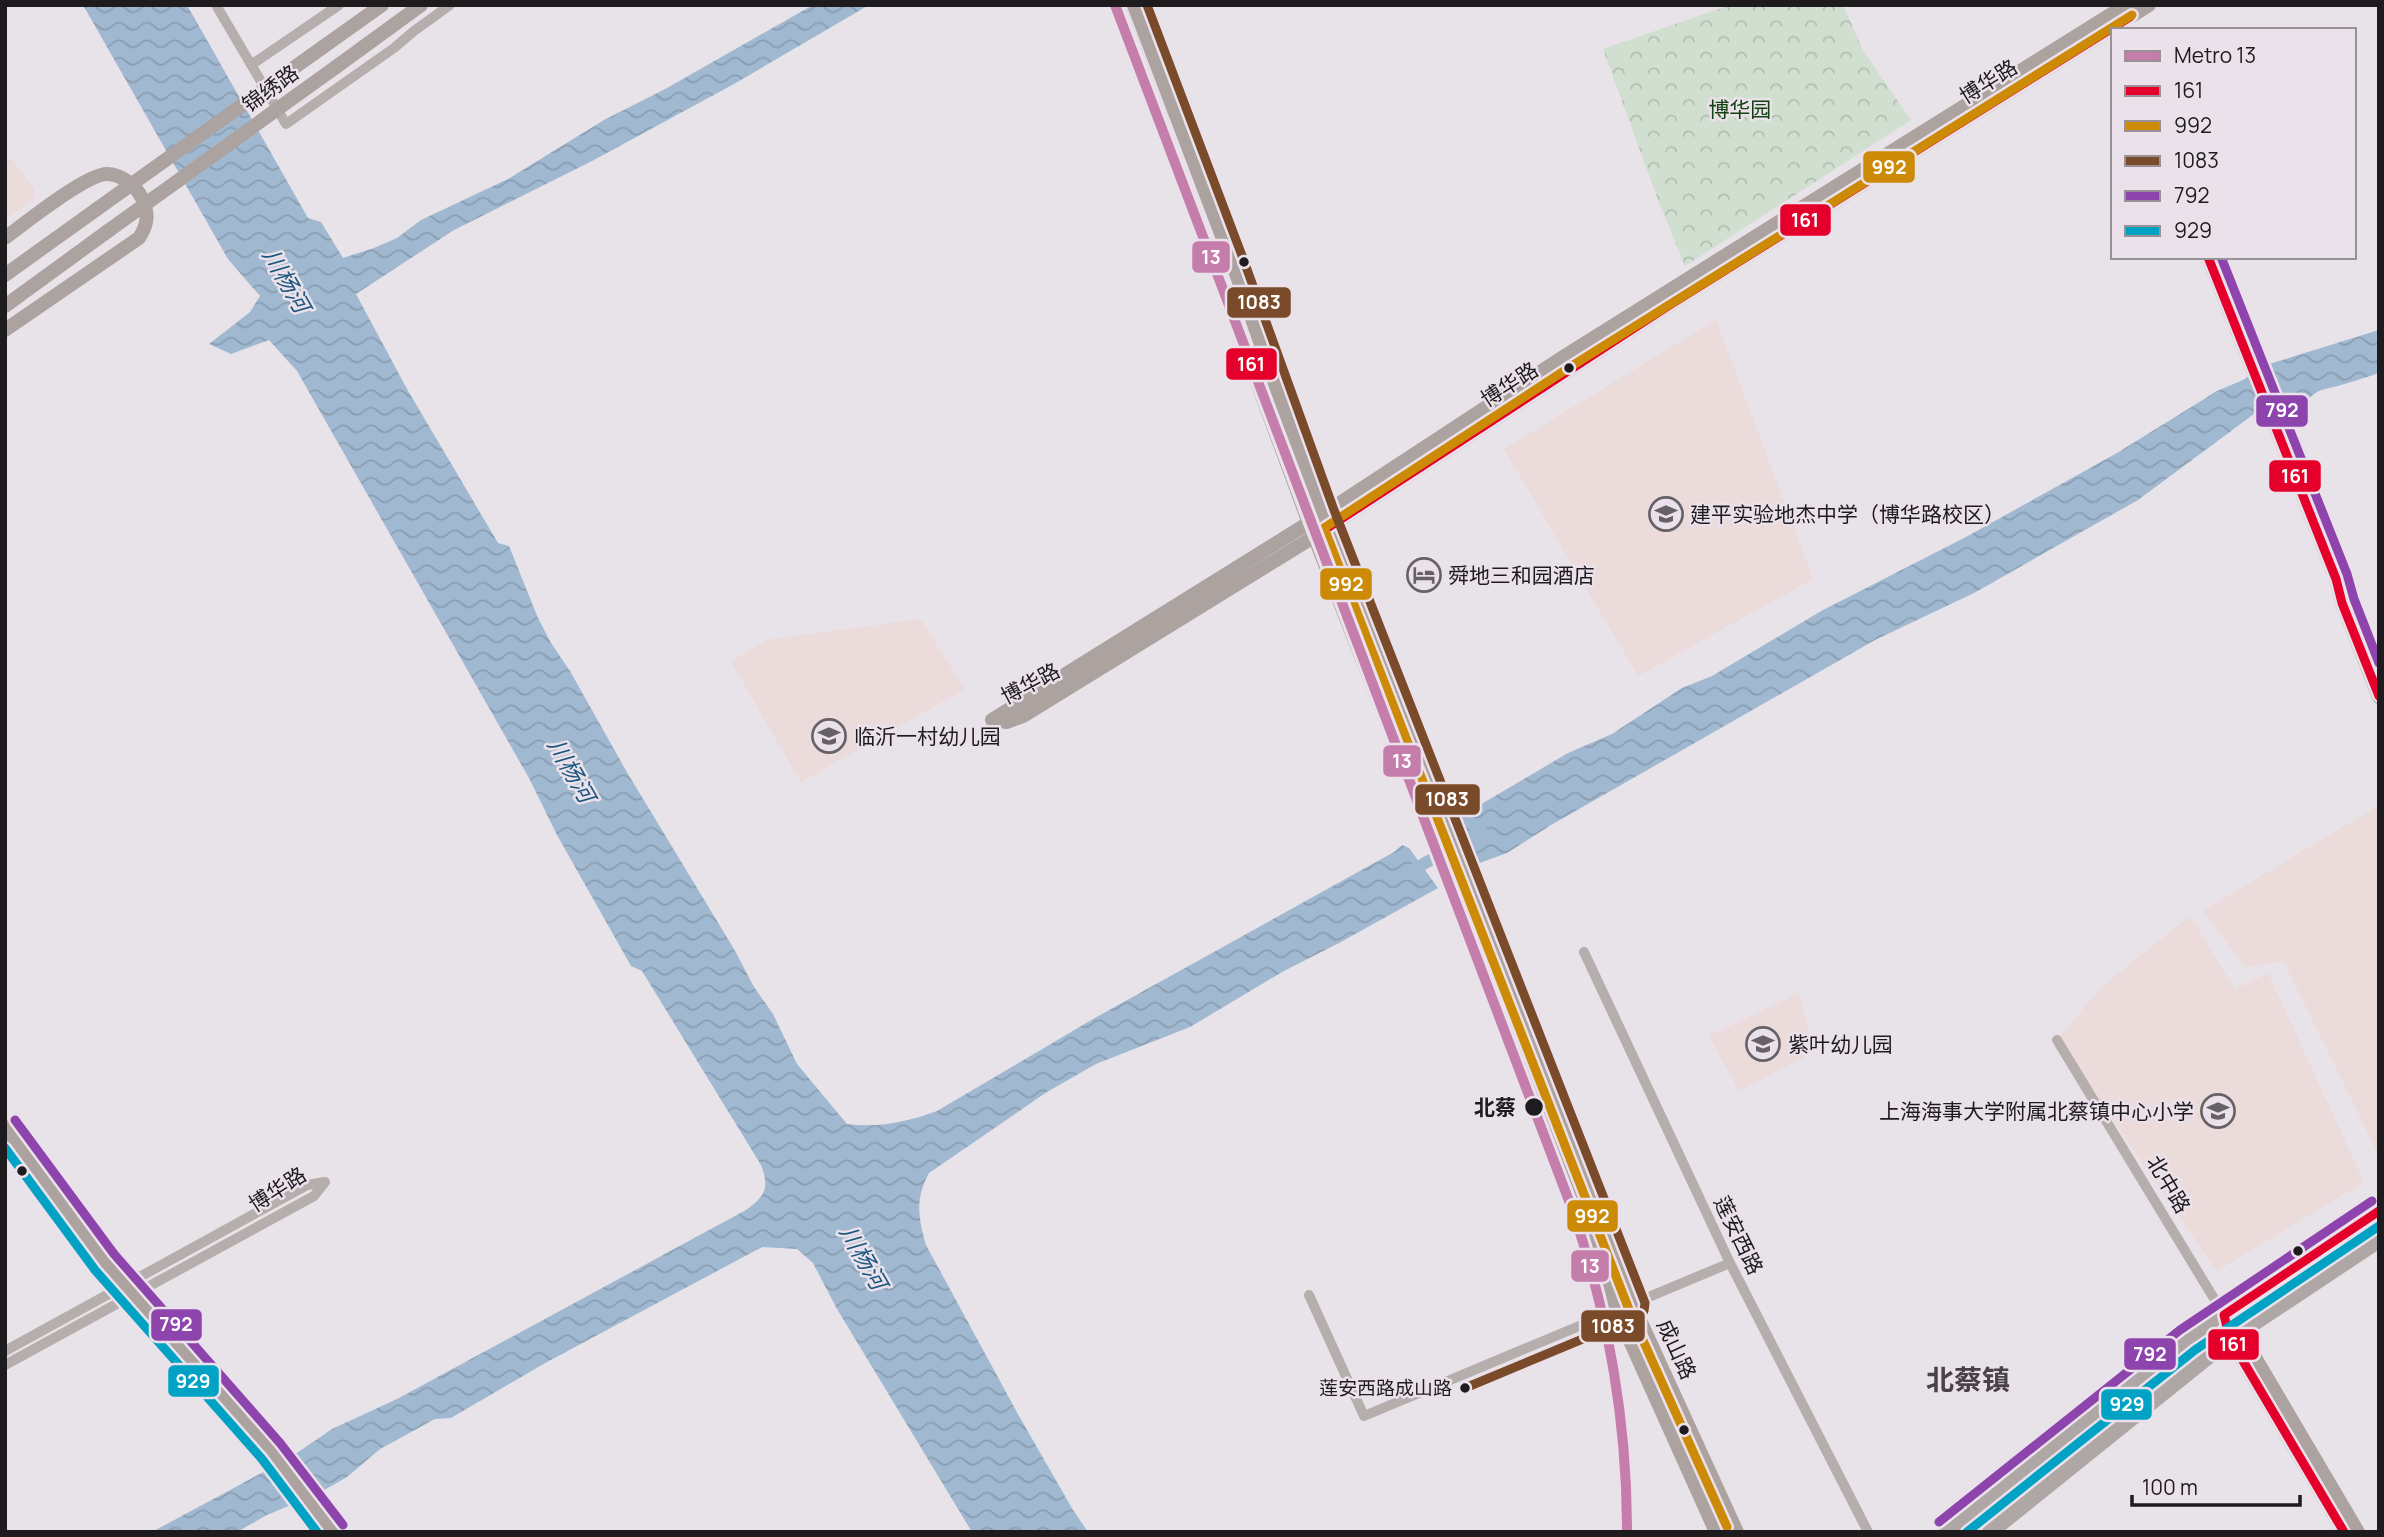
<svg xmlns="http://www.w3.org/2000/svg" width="2384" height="1537" viewBox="0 0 2384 1537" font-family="Manrope,'Noto Sans SC',sans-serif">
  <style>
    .education { fill: #ebdbda }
    .forest { fill: url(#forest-crowns) }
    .water { fill: url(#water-waves) }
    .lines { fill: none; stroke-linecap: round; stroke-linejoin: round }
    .canal { stroke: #a0b9d1; stroke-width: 12 }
    .street { stroke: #b5aeac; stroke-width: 10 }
    .secondary { stroke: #aca3a1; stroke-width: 14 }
    .primary { stroke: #afa7a5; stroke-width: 16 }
    .secondary-bridge { stroke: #aca3a1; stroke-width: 14 }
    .bus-1-casing { stroke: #eae1ea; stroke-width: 14 }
    .bus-2-casing { stroke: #eae1ea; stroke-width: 14 }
    .bus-3-casing { stroke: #eae1ea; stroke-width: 14 }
    .bus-4-casing { stroke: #eae1ea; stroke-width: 14 }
    .bus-5-casing { stroke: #eae1ea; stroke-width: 14 }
    .bus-1 { stroke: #e4002b; stroke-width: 9 }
    .bus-2 { stroke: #cc8a06; stroke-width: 9 }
    .bus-3 { stroke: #7a4b2a; stroke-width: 9 }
    .bus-4 { stroke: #8e44ad; stroke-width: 9 }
    .bus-5 { stroke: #02a2c5; stroke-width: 9 }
    .metro-1-casing { stroke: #eae1ea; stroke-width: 16 }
    .metro-1 { stroke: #c57dac; stroke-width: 10 }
    .bus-dot { fill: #1e1b1e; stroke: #eae1ea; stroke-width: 2.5 }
    .labels { text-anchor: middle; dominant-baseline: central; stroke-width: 5; stroke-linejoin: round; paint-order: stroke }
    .bus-label { font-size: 19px; fill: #1e1b1e; stroke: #eae1ea; text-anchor: end }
    .street-label { font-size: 21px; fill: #1e1b1e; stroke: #eae1ea }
    .park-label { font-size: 21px; fill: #104212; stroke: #eae1ea }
    .poi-label { font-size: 21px; fill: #1e1b1e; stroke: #eae1ea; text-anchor: start }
    .stop-label { font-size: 21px; font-weight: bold; fill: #1e1b1e; stroke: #eae1ea; text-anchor: end }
    .water-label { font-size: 23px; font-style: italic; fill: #1a5781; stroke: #eae1ea }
    .district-label { font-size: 28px; font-weight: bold; fill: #494249; stroke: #eae1ea }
    .line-badge { stroke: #eae1ea; stroke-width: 2.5 }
    .badge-label { font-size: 19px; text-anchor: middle; font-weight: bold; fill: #fff }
  </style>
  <defs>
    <pattern id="forest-crowns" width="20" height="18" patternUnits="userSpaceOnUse" patternTransform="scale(1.75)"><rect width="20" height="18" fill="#d0dfcf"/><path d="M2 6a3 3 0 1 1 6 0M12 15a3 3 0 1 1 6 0" fill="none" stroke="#b2bfb1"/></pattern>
    <pattern id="water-waves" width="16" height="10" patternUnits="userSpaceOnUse" patternTransform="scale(1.75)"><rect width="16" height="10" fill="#a0b9d1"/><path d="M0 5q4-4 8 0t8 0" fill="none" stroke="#899eb3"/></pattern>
  </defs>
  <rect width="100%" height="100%" fill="#e8e3e8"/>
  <path class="education" d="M 11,158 L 35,189 L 34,199 L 5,219 L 5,161 Z
    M 1716,320 L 1813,579 L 1638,676 L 1504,449 Z
    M 920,619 L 965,689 L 801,782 L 731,662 L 766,640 Z
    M 2379,805 L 2379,1156 L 2283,960 L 2246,968 L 2203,911 Z
    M 2190,916 L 2235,989 L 2268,973 L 2364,1182 L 2217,1271 L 2057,1040 L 2101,987 Z
    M 1799,993 L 1814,1052 L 1739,1091 L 1709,1036 Z"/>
  <path class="forest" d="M 1730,5 L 1843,5 L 1864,52 L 1911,120 L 1685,266 L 1658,200 L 1603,49 Z"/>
  <path class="water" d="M 83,5 L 187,5 L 308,218 L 321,222 L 343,258 L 374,248 L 397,238 L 421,220 L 508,179 L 604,120 L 667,88 L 813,5 L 869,5 L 734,84 L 592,161 L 454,230 L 356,294 L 407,389 L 498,543 L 509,546 L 538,618 L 551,643 L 570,671 L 628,774 L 734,949 L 754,987 L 773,1014 L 797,1064 L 847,1124 C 879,1128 907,1122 937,1111 L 1093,1019 L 1394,852 L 1402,845 L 1409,848 L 1438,888 L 1339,943 L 1282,972 L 1190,1027 L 1096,1064 L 1047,1092 L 929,1173 C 915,1199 918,1217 926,1245 L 1019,1416 L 1073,1510 L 1088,1532 L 972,1532 L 837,1309 L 813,1263 L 797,1249 L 762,1247 L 547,1362 L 451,1418 L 435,1419 L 380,1449 L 347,1477 L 319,1493 L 267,1515 L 237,1532 L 152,1532 L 291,1457 L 332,1429 L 399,1398 L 746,1210 C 765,1196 770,1188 761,1165 L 642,971 L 631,966 L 557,835 L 529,778 L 297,371 L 269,340 L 231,354 L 209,344 L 250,312 L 260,296 L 228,259 Z
    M 2379,330 L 2379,373 C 2361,379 2343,385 2325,389 C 2315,391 2309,399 2301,404 C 2287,413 2274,412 2258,411 L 2138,500 L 1974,593 L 1875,640 L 1551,825 L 1507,853 L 1477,864 L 1461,816 L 1568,753 L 1612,734 L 1682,688 L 1712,676 L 1823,610 L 1966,537 L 2117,453 L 2217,391 L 2243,380 L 2266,365 Z"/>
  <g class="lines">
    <path class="canal" d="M 1406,874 L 1481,831"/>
    <path class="street" d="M 216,5 L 286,124 L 394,48 L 414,31 L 450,5
      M 251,65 L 339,5
      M 1584,952 L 1730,1263 L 1868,1532
      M 2057,1040 L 2224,1315
      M 1309,1295 L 1364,1416 L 1730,1263
      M 5,1351 L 307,1185 L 325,1182
      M 5,1365 L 314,1196 L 325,1182"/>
    <path class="secondary" d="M 1118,5 L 1309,523 L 1617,1312 L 1716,1532
      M 1134,5 L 1233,265 L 1298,449 L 1467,886 L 1633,1305 L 1737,1532
      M 323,47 L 382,5
      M 336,67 L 421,5
      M 5,238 C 25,223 86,174 107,174 C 121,174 136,186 142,198 C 149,214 148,224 139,238 L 5,330
      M 2208,257 L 2336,579 L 2342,603 L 2379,697
      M 5,275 L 97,209
      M 5,306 L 108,231
      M 992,720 L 1007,722 L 1023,716 L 1315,536 L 1668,306 L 2149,5
      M 992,720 L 1323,514 L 1563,357 L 2126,5
      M 5,1127 L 104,1262 L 271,1451 L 333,1532
      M 2224,1315 L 2240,1332 L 2358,1532
      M 2228,1330 L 2230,1339 L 2344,1532"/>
    <path class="primary" d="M 1947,1532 L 2188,1340 L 2379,1211
      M 1990,1532 L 2230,1339 L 2379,1240"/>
    <path class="secondary-bridge" d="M 97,209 L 323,47
      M 108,231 L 336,67"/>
    <g class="bus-1-casing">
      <path id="bus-1" d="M 1118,5 L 1315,536 L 1668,306 L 2130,17
        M 2208,257 L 2336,579 L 2342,603 L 2379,696
        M 2344,1532 L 2230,1339 L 2224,1315 L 2379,1211"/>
    </g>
    <g class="bus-2-casing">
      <path id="bus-2" d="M 1727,1527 L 1628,1307 L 1324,528 L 1570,367 L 2132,15"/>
    </g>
    <g class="bus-3-casing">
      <path id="bus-3" d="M 1147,5 L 1244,261 L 1334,510 L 1645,1303 L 1644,1311 L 1638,1316 L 1465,1388"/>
    </g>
    <g class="bus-4-casing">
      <path id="bus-4" d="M 2221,257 L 2347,574 L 2354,599 L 2379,663
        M 15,1120 L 114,1254 L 280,1443 L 343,1525
        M 1939,1522 L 2180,1330 L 2372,1201"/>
    </g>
    <g class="bus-5-casing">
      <path id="bus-5" d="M 5,1148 L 95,1270 L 262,1459 L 317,1532
        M 1967,1532 L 2195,1350 L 2379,1226"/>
    </g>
    <use href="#bus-1" class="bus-1"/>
    <use href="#bus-2" class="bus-2"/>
    <use href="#bus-3" class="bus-3"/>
    <use href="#bus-4" class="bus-4"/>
    <use href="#bus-5" class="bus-5"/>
    <g class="metro-1-casing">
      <path id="metro-1" d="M 1115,5 L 1574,1214 C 1609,1320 1627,1420 1627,1532"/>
    </g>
    <use href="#metro-1" class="metro-1"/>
  </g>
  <defs>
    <g id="school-ring" transform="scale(1.75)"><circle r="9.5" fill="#eae1ea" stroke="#656165" stroke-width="1.5"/><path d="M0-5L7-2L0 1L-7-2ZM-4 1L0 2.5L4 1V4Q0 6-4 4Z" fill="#656165"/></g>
    <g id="hotel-ring" transform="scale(1.75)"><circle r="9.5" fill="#eae1ea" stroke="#656165" stroke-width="1.5"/><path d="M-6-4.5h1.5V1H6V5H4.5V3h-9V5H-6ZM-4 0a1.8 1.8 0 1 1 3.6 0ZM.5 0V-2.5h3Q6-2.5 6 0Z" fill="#656165"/></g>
  </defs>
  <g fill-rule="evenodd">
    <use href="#school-ring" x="1666" y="514"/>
    <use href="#hotel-ring" x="1424" y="575"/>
    <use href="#school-ring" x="829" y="736"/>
    <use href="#school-ring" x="1763" y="1044"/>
    <use href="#school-ring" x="2218" y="1111"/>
  </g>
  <g class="bus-dot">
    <circle cx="1244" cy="262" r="6"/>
    <circle cx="1569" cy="368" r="6"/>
    <circle cx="1534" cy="1107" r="10"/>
    <circle cx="22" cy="1171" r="6"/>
    <circle cx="2298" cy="1251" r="6"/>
    <circle cx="1465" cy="1388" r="6"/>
    <circle cx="1684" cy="1430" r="6"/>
  </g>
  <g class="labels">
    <g class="bus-label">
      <text x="1452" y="1388">莲安西路成山路</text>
    </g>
    <g class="street-label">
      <text transform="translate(1988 81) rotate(-32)">博华路</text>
      <text transform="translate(270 88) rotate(-36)">锦绣路</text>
      <text transform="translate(1509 384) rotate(-33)">博华路</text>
      <text transform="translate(1030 683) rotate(-28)">博华路</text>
      <text transform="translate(2169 1184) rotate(59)">北中路</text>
      <text transform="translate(277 1189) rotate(-33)">博华路</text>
      <text transform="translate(1739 1235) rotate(64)">莲安西路</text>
      <text transform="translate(1677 1349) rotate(65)">成山路</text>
    </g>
    <g class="park-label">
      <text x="1740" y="109">博华园</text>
    </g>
    <g class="poi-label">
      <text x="1690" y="514">建平实验地杰中学（博华路校区）</text>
      <text x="1448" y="575">舜地三和园酒店</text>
      <text x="854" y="736">临沂一村幼儿园</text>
      <text x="1788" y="1044">紫叶幼儿园</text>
      <text x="2194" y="1111" text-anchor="end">上海海事大学附属北蔡镇中心小学</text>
    </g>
    <g class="stop-label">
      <text x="1516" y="1107">北蔡</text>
    </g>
    <g class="water-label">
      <text transform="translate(287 280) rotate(60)">川杨河</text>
      <text transform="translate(572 770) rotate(60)">川杨河</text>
      <text transform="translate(864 1257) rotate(60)">川杨河</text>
    </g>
    <g class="district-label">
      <text x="1968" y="1379">北蔡镇</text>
    </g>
  </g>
  <g class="line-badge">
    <rect x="1862" y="150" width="54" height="34" rx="7" fill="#cc8a06"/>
    <rect x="1779" y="203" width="53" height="34" rx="7" fill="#e4002b"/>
    <rect x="1191" y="240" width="40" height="34" rx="7" fill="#c57dac"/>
    <rect x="1226" y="286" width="66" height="33" rx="7" fill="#7a4b2a"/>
    <rect x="1225" y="347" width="53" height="34" rx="7" fill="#e4002b"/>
    <rect x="2255" y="394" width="54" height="34" rx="7" fill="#8e44ad"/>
    <rect x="2268" y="459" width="54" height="34" rx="7" fill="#e4002b"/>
    <rect x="1319" y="567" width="54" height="34" rx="7" fill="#cc8a06"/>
    <rect x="1382" y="744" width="40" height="34" rx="7" fill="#c57dac"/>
    <rect x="1414" y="783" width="67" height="33" rx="7" fill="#7a4b2a"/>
    <rect x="1566" y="1199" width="53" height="34" rx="7" fill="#cc8a06"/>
    <rect x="1570" y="1249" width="40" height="34" rx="7" fill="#c57dac"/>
    <rect x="150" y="1308" width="53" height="34" rx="7" fill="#8e44ad"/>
    <rect x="1580" y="1309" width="66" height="34" rx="7" fill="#7a4b2a"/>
    <rect x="2207" y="1328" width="53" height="33" rx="7" fill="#e4002b"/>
    <rect x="2123" y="1337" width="54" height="34" rx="7" fill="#8e44ad"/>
    <rect x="167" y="1364" width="53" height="34" rx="7" fill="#02a2c5"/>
    <rect x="2100" y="1388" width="53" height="33" rx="7" fill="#02a2c5"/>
  </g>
  <g class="badge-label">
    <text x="1889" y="174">992</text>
    <text x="1805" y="227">161</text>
    <text x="1211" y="264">13</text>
    <text x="1259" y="309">1083</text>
    <text x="1251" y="371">161</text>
    <text x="2282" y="417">792</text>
    <text x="2295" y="483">161</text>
    <text x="1346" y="591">992</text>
    <text x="1402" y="768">13</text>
    <text x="1447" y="806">1083</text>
    <text x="1592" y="1223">992</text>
    <text x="1590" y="1273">13</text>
    <text x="176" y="1331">792</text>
    <text x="1613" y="1333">1083</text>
    <text x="2233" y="1351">161</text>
    <text x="2150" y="1361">792</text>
    <text x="193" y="1388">929</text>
    <text x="2127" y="1411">929</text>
  </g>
  <rect width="2384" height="1537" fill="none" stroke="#1e1b1e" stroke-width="14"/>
  <rect x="2111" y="28" width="245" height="231" fill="#eae1ea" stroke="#989298" stroke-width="2"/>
  <rect x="2125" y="51" width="35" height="10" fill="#c57dac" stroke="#989298" stroke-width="2"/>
  <text x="2174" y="63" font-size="21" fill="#1e1b1e">Metro 13</text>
  <rect x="2125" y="86" width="35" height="10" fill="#e4002b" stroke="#989298" stroke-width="2"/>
  <text x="2174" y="98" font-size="21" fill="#1e1b1e">161</text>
  <rect x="2125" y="121" width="35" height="10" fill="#cc8a06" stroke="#989298" stroke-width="2"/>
  <text x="2174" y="133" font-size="21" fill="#1e1b1e">992</text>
  <rect x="2125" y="156" width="35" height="10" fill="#7a4b2a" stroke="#989298" stroke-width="2"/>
  <text x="2174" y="168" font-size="21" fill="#1e1b1e">1083</text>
  <rect x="2125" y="191" width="35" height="10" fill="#8e44ad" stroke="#989298" stroke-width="2"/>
  <text x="2174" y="203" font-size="21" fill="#1e1b1e">792</text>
  <rect x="2125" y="226" width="35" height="10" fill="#02a2c5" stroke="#989298" stroke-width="2"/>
  <text x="2174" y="238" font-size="21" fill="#1e1b1e">929</text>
  <path d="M2132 1495v10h168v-10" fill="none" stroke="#1e1b1e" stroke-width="3.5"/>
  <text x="2142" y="1495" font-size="21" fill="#1e1b1e" stroke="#eae1ea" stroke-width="5" paint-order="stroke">100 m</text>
</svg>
